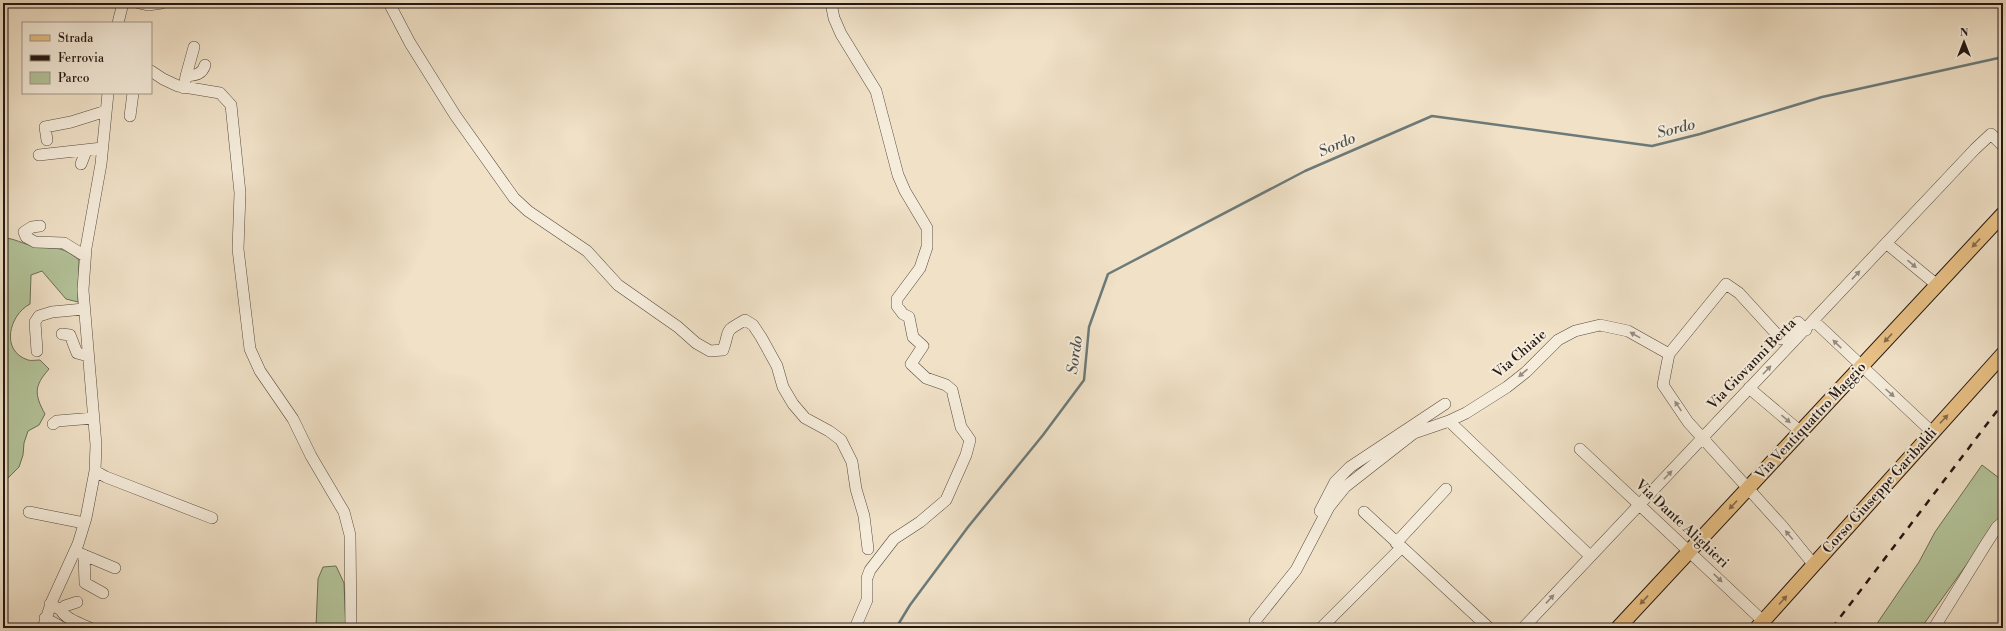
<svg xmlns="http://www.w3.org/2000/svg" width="2006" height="631" viewBox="0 0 2006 631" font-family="'Libre Bodoni',serif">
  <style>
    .green { fill: #b4c49a; stroke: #6c6e56 }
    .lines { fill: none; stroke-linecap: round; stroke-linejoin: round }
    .stream { stroke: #6c7a79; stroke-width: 2.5 }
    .minor-casing { stroke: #564a3f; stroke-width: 12 }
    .major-casing { stroke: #231712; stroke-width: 16 }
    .minor { stroke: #f5ecdb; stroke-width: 11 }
    .major { stroke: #e8c084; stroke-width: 14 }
    .rail { stroke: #231712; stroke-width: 2.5; stroke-dasharray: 7 7; stroke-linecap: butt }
    .oneway { fill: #866c4b }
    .oneway2 { fill: #968c81 }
    .labels { text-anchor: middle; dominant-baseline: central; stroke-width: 4; stroke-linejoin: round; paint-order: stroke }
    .street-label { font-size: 14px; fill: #231712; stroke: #f5ecdb }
    .water-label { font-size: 15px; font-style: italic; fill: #4e514e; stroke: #f5ecdb }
  </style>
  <rect width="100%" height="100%" fill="#f0e1c7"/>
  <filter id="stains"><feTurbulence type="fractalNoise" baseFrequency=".005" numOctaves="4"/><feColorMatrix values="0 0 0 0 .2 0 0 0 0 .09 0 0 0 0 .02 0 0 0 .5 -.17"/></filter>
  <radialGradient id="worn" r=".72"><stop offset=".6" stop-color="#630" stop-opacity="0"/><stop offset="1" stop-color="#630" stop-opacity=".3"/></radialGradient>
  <path class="green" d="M 3,238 C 14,238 23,244 33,246 C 55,250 60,244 79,260 L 78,302 L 66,299 L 42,271 L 31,275 L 30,304 C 9,315 0,351 28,360 C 31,361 36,360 40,360 L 49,369 C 34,386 34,394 45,414 L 39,425 L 28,431 L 24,443 L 23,455 L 19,467 L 3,483 Z
    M 1982,465 L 2003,481 L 2003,514 L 1921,628 L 1874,628 L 1919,562 L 1935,532 Z
    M 336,566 L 344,583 L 346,628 L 316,628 L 318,579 L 323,567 Z"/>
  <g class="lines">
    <path class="stream" d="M 896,628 L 910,605 L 968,527 L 1043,435 L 1084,380 L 1089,327 L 1108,274 L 1305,171 L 1432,116 L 1652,146 L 1700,134 L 1822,97 L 2003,57"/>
    <g class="minor-casing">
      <path id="minor" d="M 139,3 L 148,5 L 162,3
        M 389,3 L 410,43 L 455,115 L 514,198 L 528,211 L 587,251 L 618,285 L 678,327 L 696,343 L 710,351 L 723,350 C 731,328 722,333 745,320 L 753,325 L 761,337 L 777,366 L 783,387 L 793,404 L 805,418 L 829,431 L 841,440 L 852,462 L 856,489 L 864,516 L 868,549
        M 831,3 L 834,18 L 841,34 L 876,91 L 898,175 L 905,191 L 927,228 L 927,247 L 920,268 L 897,299 L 897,306 L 903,314 L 909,317 L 913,337 L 923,346 L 911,364 L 926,378 L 946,385 L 952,390 L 961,427 L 970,440 L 966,455 L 946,500 L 920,522 L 894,539 L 870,570 L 867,578 L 867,600 L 855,628
        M 118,23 L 123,3
        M 151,71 L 163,79 L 178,86 L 220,93 L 231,105 L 240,193 L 238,249 L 250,349 L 260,371 L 293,419 L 311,456 L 344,512 L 350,535 L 351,628
        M 186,76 L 194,47
        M 184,88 L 186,76 C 195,75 202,75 205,65
        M 130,116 L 133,93
        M 47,140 L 45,127 L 71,122 L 106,111
        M 39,155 L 102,148
        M 81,164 L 86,151
        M 40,226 L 32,227 L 24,232 L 26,237 L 35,242 L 64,243 L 85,256
        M 1886,243 L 1937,285
        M 1814,321 L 1932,432
        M 1806,330 L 1798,322 L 1781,339 L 1739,293 L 1726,284 L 1669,354 L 1663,385 L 1688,422 L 1783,527 L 1814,565
        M 62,334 L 70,335 L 77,353 L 88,356
        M 37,351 L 35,322 L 39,316 L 52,312 L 84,309
        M 1749,388 L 1801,432
        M 1449,421 L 1590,556
        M 53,424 L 57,421 L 94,418
        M 1580,449 L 1763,621
        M 95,471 L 106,477 L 212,518
        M 1320,511 L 1335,482 L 1350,467 L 1445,404
        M 29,512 L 84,523
        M 1364,512 L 1489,628
        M 1396,543 L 1446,489
        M 79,553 L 115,568
        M 84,555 L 85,583 L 103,593
        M 50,604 L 61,610 C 65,619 81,624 90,628
        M 61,610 L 65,606 L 77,602
        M 45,618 L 63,628
        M 43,628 L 52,601 L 78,544 L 86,518 L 95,471 L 96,445 L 83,290 L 86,248 L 101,164 L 108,93
        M 1260,628 L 1255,621 L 1296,570 L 1329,507 L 1345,487 L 1414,433 L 1449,421 L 1466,413 L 1507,387 L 1526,372 L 1558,340 L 1575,331 L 1600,325 L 1628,331 L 1669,354
        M 1321,628 L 1401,548
        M 1523,628 L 1975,149 L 1991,134 L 2003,146
        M 1934,628 L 1986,544 L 1997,527 L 2003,522"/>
    </g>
    <g class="major-casing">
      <path id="major" d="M 1618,628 L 2003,214
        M 1757,628 L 2003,354"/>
    </g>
    <use href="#minor" class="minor"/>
    <use href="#major" class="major"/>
    <path class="rail" d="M 1832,628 L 2003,403"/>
  </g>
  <defs><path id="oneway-solid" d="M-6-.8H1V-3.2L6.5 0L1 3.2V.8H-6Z"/></defs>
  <g class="oneway">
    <use href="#oneway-solid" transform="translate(1976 243) rotate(133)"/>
    <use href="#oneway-solid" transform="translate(1888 338) rotate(133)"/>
    <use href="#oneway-solid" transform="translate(1944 419) rotate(-47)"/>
    <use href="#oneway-solid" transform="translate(1733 505) rotate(133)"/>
    <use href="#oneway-solid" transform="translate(1644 600) rotate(133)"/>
    <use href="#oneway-solid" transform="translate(1783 600) rotate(-48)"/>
  </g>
  <g class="oneway2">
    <use href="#oneway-solid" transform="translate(1912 264) rotate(40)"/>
    <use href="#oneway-solid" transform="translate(1856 275) rotate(-47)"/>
    <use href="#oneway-solid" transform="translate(1635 335) rotate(-151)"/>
    <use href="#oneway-solid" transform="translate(1837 344) rotate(-136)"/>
    <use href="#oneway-solid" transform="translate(1767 370) rotate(-46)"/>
    <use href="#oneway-solid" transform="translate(1523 373) rotate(139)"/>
    <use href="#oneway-solid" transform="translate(1890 393) rotate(42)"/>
    <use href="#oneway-solid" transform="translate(1678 406) rotate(-124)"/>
    <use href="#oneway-solid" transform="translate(1786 419) rotate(41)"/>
    <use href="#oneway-solid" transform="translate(1668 475) rotate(-46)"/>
    <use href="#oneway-solid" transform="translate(1789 535) rotate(-130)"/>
    <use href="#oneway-solid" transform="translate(1718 578) rotate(43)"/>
    <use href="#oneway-solid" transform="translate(1550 599) rotate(-47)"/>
  </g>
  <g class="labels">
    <g class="street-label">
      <text transform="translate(1520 354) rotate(-41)">Via Chiaie</text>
      <text transform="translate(1752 364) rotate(-46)">Via Giovanni Berta</text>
      <text transform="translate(1811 421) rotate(-47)">Via Ventiquattro Maggio</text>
      <text transform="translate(1880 491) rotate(-48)">Corso Giuseppe Garibaldi</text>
      <text transform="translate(1682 524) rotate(43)">Via Dante Alighieri</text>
    </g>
    <g class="water-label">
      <text transform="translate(1676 129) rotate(-14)">Sordo</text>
      <text transform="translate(1337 145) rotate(-23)">Sordo</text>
      <text transform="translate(1075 355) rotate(-82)">Sordo</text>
    </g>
  </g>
  <rect width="2006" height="631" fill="none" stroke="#f0e1c7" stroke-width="16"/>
  <rect x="4" y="4" width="1998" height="623" fill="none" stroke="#231712" stroke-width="2"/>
  <rect x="8" y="8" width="1990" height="615" fill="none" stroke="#231712"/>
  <rect x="22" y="22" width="130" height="72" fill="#f5ecdb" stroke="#a1978b"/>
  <rect x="30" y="35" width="20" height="6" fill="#e8c084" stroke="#a1978b"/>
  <text x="58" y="42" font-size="12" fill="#231712">Strada</text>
  <rect x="30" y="55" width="20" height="6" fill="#231712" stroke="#a1978b"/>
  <text x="58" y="62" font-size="12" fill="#231712">Ferrovia</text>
  <rect x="30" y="72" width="20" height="12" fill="#b4c49a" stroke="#a1978b"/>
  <text x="58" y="82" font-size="12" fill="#231712">Parco</text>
  <g transform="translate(1964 42)" stroke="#f5ecdb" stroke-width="3" paint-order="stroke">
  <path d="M0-3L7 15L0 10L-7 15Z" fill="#231712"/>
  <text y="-6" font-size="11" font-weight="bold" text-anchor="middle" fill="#231712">N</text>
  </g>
  <rect width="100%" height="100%" filter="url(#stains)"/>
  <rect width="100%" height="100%" fill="url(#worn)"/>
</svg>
